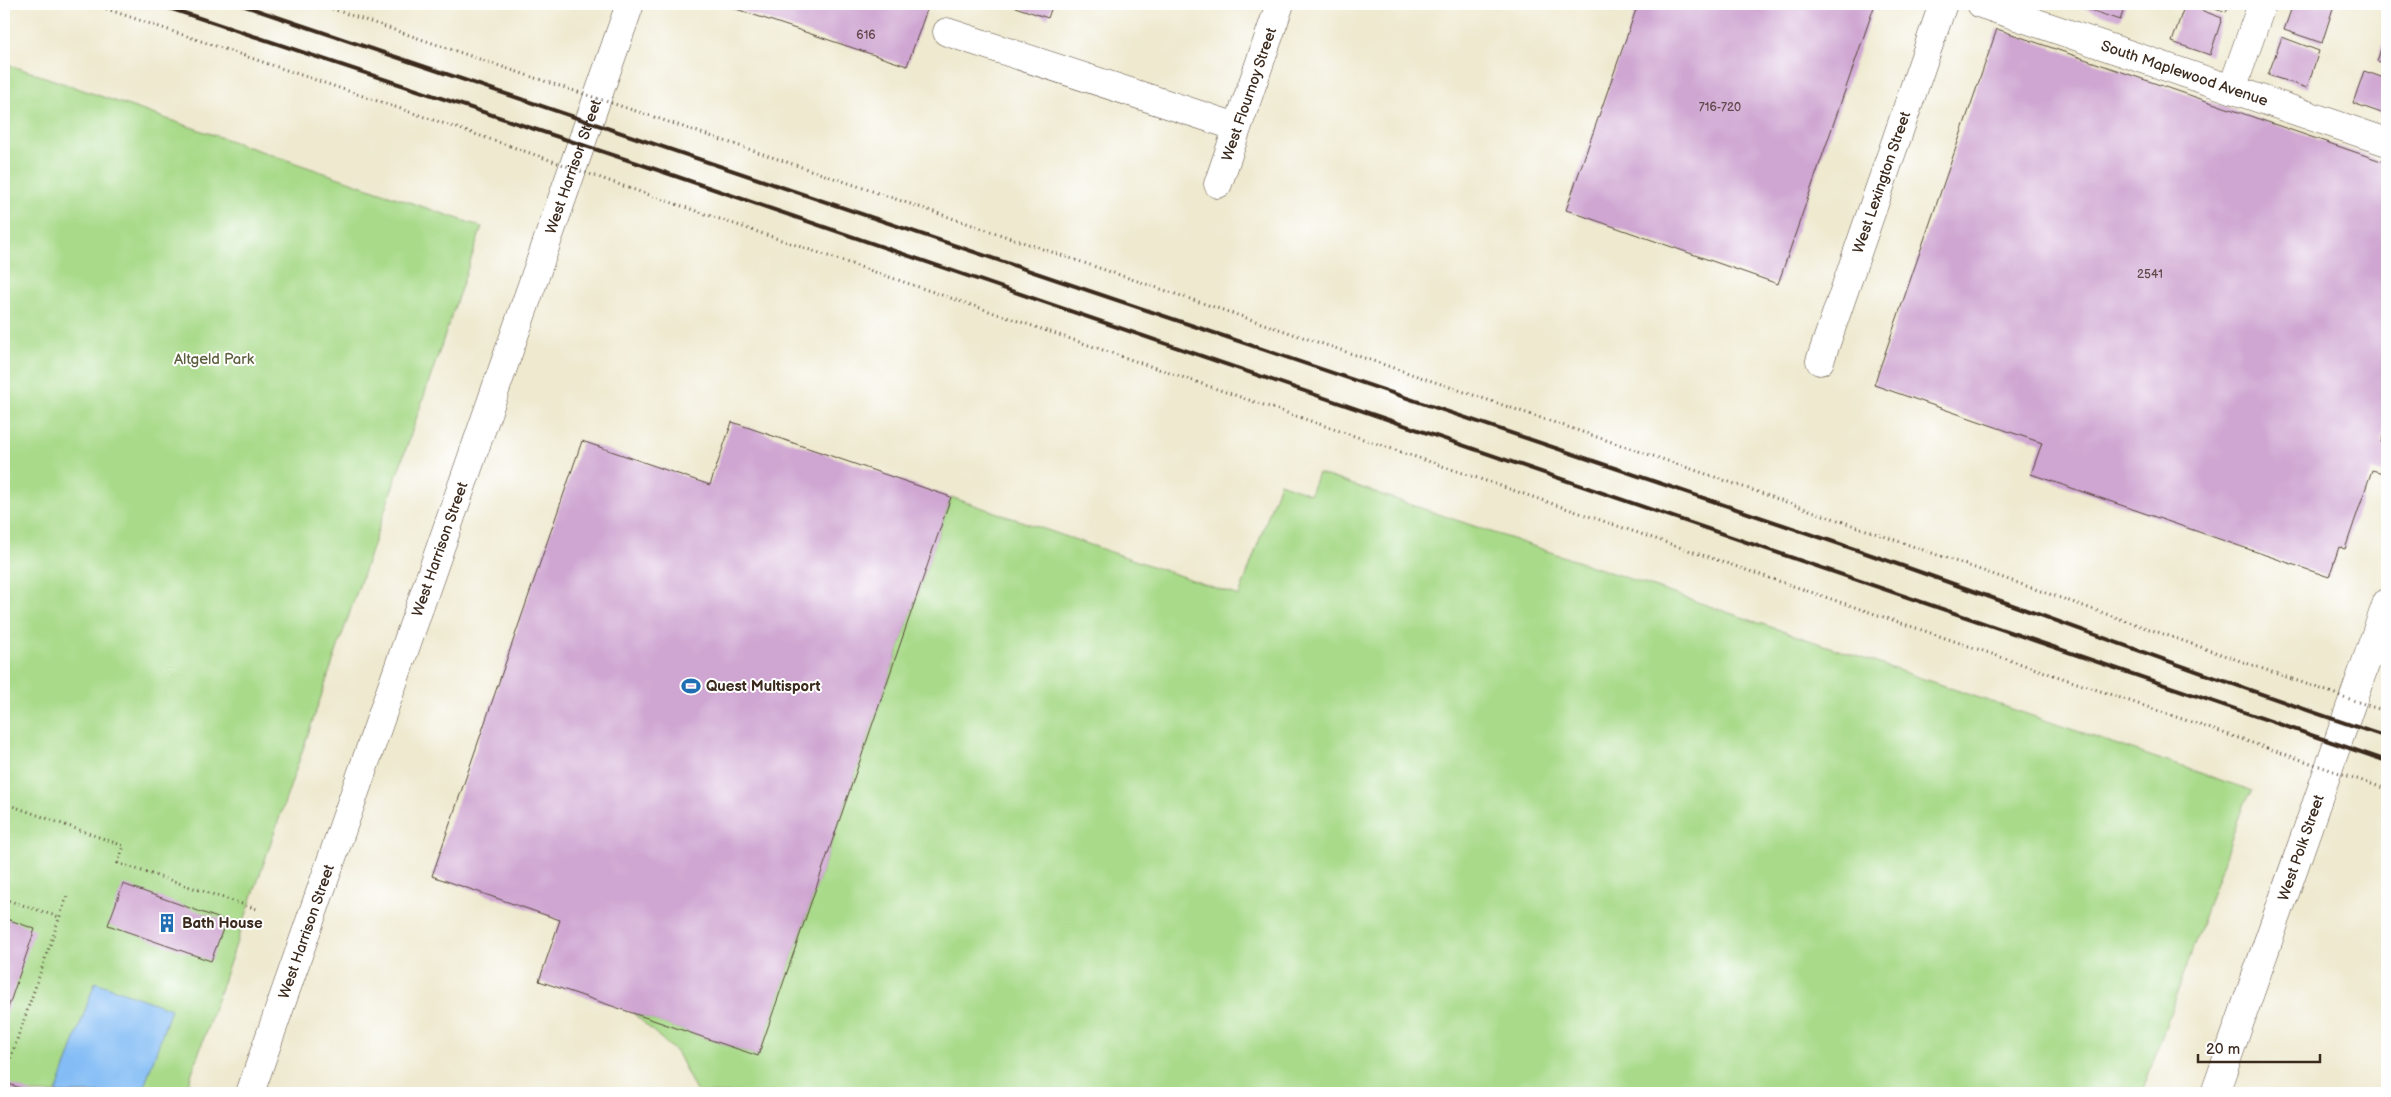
<svg xmlns="http://www.w3.org/2000/svg" width="2391" height="1097" viewBox="0 0 2391 1097" font-family="'Balsamiq Sans',sans-serif">
  <style>
    .green { fill: #a8da89; stroke: #728254 }
    .water { fill: #84bdf5; stroke: #60748a }
    .building { fill: #cfa6d1 }
    .lines { fill: none; stroke-linecap: round; stroke-linejoin: round }
    .minor-casing { stroke: #564739; stroke-width: 29 }
    .path { stroke: #564739; stroke-width: 3; stroke-dasharray: 1 4; stroke-linecap: butt }
    .minor { stroke: #fff; stroke-width: 28 }
    .rail { stroke: #3b2a1e; stroke-width: 4 }
    .path-bridge { stroke: #564739; stroke-width: 3; stroke-dasharray: 1 4; stroke-linecap: butt }
    .labels { text-anchor: middle; dominant-baseline: central; stroke-width: 4; stroke-linejoin: round; paint-order: stroke }
    .number-label { font-size: 12px; fill: #60494b }
    .street-label { font-size: 15px; fill: #3b2a1e; stroke: #fff }
    .park-label { font-size: 15px; fill: #5c5f3e; stroke: #fff }
    .poi-label { font-size: 15px; font-weight: bold; fill: #3b2a1e; stroke: #fff; text-anchor: start }
  </style>
  <rect width="100%" height="100%" fill="#fff"/>
  <filter id="ink" filterUnits="userSpaceOnUse"><feTurbulence type="fractalNoise" baseFrequency=".02" numOctaves="2"/><feDisplacementMap in="SourceGraphic" scale="10" xChannelSelector="R" yChannelSelector="G"/><feConvolveMatrix kernelMatrix="1 2 1 2 8 2 1 2 1" color-interpolation-filters="sRGB"/></filter>
  <filter id="wash" filterUnits="userSpaceOnUse"><feTurbulence type="fractalNoise" baseFrequency=".0096" numOctaves="4" result="noise"/><feDisplacementMap in="SourceGraphic" scale="20" xChannelSelector="R" yChannelSelector="G"/><feGaussianBlur stdDeviation="1.12" result="paint"/><feColorMatrix in="noise" values="0 0 0 0 0 0 0 0 0 0 0 0 0 0 0 0 0 1.4 0 .05"/><feComposite in="paint" operator="in"/></filter>
  <g filter="url(#wash)">
    <rect width="100%" height="100%" fill="#eee9cf"/>
    <path class="green" d="M 4,63 L 482,227 L 185,1093 L 4,1093 Z
      M 1318,473 L 2253,791 L 2244,803 L 2142,1093 L 697,1093 L 677,1053 L 633,1013 L 758,1056 L 951,497 L 1239,596 L 1280,483 L 1310,494 Z"/>
    <path class="water" d="M 95,982 L 171,1009 L 142,1093 L 56,1093 Z"/>
    <g id="blocks">
      <path class="building" d="M 721,4 L 929,4 L 907,66 Z
        M 1006,4 L 1053,4 L 1048,18 Z
        M 1638,4 L 1875,4 L 1778,284 L 1566,210 Z
        M 2071,4 L 2126,4 L 2120,20 Z
        M 2185,4 L 2222,18 L 2210,55 L 2172,42 Z
        M 2204,4 L 2229,4 L 2226,12 Z
        M 2293,4 L 2334,5 L 2322,43 L 2284,30 Z
        M 1997,29 L 2387,163 L 2387,424 L 2381,442 L 2387,443 L 2387,474 L 2372,470 L 2345,549 L 2339,547 L 2329,577 L 2031,474 L 2042,443 L 1874,385 Z
        M 2387,31 L 2387,64 L 2377,61 Z
        M 2282,37 L 2319,51 L 2307,88 L 2268,75 Z
        M 2364,71 L 2387,79 L 2387,115 L 2353,103 Z
        M 732,422 L 951,497 L 758,1056 L 539,981 L 560,920 L 432,876 L 582,441 L 710,485 Z
        M 123,884 L 226,921 L 211,961 L 108,925 Z
        M 4,918 L 35,929 L 4,1020 Z
        M 9,1084 L 34,1093 L 6,1093 Z"/>
    </g>
  </g>
  <g filter="url(#ink)">
    <use href="#blocks" fill-opacity="0" stroke="#564739" stroke-width="1"/>
    <g class="lines">
      <g class="minor-casing">
        <g id="minor">
          <path id="s1" d="M 1981,4 L 2387,142"/>
          <path d="M 947,32 L 1237,127"/>
          <path d="M 2232,89 L 2262,4"/>
          <path id="s2" d="M 1218,184 L 1280,4"/>
          <path id="s3" d="M 1820,361 L 1943,4"/>
          <path id="s4" d="M 250,1093 L 630,4"/>
          <path id="s5" d="M 2215,1093 L 2387,602"/>
        </g>
      </g>
      <path class="path" d="M 92,4 L 510,146
        M 318,4 L 535,78
        M 654,117 L 1712,476 L 2292,679
        M 629,188 L 2267,748
        M 2386,789 L 2387,789
        M 4,803 L 124,846 L 118,863 L 257,909
        M 4,899 L 59,917
        M 4,1077 L 68,893"/>
      <use href="#minor" class="minor"/>
      <path class="rail" d="M 157,4 L 637,163 L 2387,761
        M 239,4 C 769,183 1299,361 1828,540 C 2015,604 2199,675 2387,737"/>
      <path class="path-bridge" d="M 535,78 L 654,117
        M 510,146 L 629,188
        M 2292,679 L 2387,712
        M 2267,748 L 2386,789"/>
    </g>
  </g>
  <defs>
    <g id="stadium-bare" transform="scale(1.5)"><path d="M0-5a6.5 5 0 1 0 0 10a6.5 5 0 1 0 0-10ZM-3.5-1.8h7v3.6h-7Z" fill="#1f6fb2" stroke="#fff" stroke-width="2.5" paint-order="stroke"/></g>
    <g id="building-bare" transform="scale(1.5)"><path d="M-4-6H4V6H1V3H-1V6H-4ZM-2.5-4.3h1.7v1.8h-1.7ZM.8-4.3h1.7v1.8H.8ZM-2.5-1h1.7V.8h-1.7ZM.8-1h1.7V.8H.8Z" fill="#1f6fb2" stroke="#fff" stroke-width="2.5" paint-order="stroke"/></g>
  </defs>
  <g fill-rule="evenodd">
    <use href="#stadium-bare" x="691" y="686"/>
    <use href="#building-bare" x="167" y="923"/>
  </g>
  <g class="labels">
    <g class="number-label">
      <text x="866" y="35">616</text>
      <text x="1720" y="107">716-720</text>
      <text x="2150" y="274">2541</text>
    </g>
    <g class="street-label">
      <text stroke="none"><textPath href="#s1" startOffset="215">South Maplewood Avenue</textPath></text>
      <text stroke="none"><textPath href="#s2" startOffset="95">West Flournoy Street</textPath></text>
      <text stroke="none"><textPath href="#s4" startOffset="981">West Harrison Street</textPath></text>
      <text stroke="none"><textPath href="#s3" startOffset="189">West Lexington Street</textPath></text>
      <text stroke="none"><textPath href="#s4" startOffset="576">West Harrison Street</textPath></text>
      <text stroke="none"><textPath href="#s5" startOffset="260">West Polk Street</textPath></text>
      <text stroke="none"><textPath href="#s4" startOffset="171">West Harrison Street</textPath></text>
    </g>
    <g class="park-label">
      <text x="214" y="359">Altgeld Park</text>
    </g>
    <g class="poi-label">
      <text x="706" y="686">Quest Multisport</text>
      <text x="182" y="923">Bath House</text>
    </g>
  </g>
  <rect width="2391" height="1097" fill="none" stroke="#fff" stroke-width="20"/>
  <path d="M2198 1054v8h122v-8" fill="none" stroke="#3b2a1e" stroke-width="2.5"/>
  <text x="2206" y="1054" font-size="15" fill="#3b2a1e" stroke="#ffffff" stroke-width="4" paint-order="stroke">20 m</text>
</svg>
